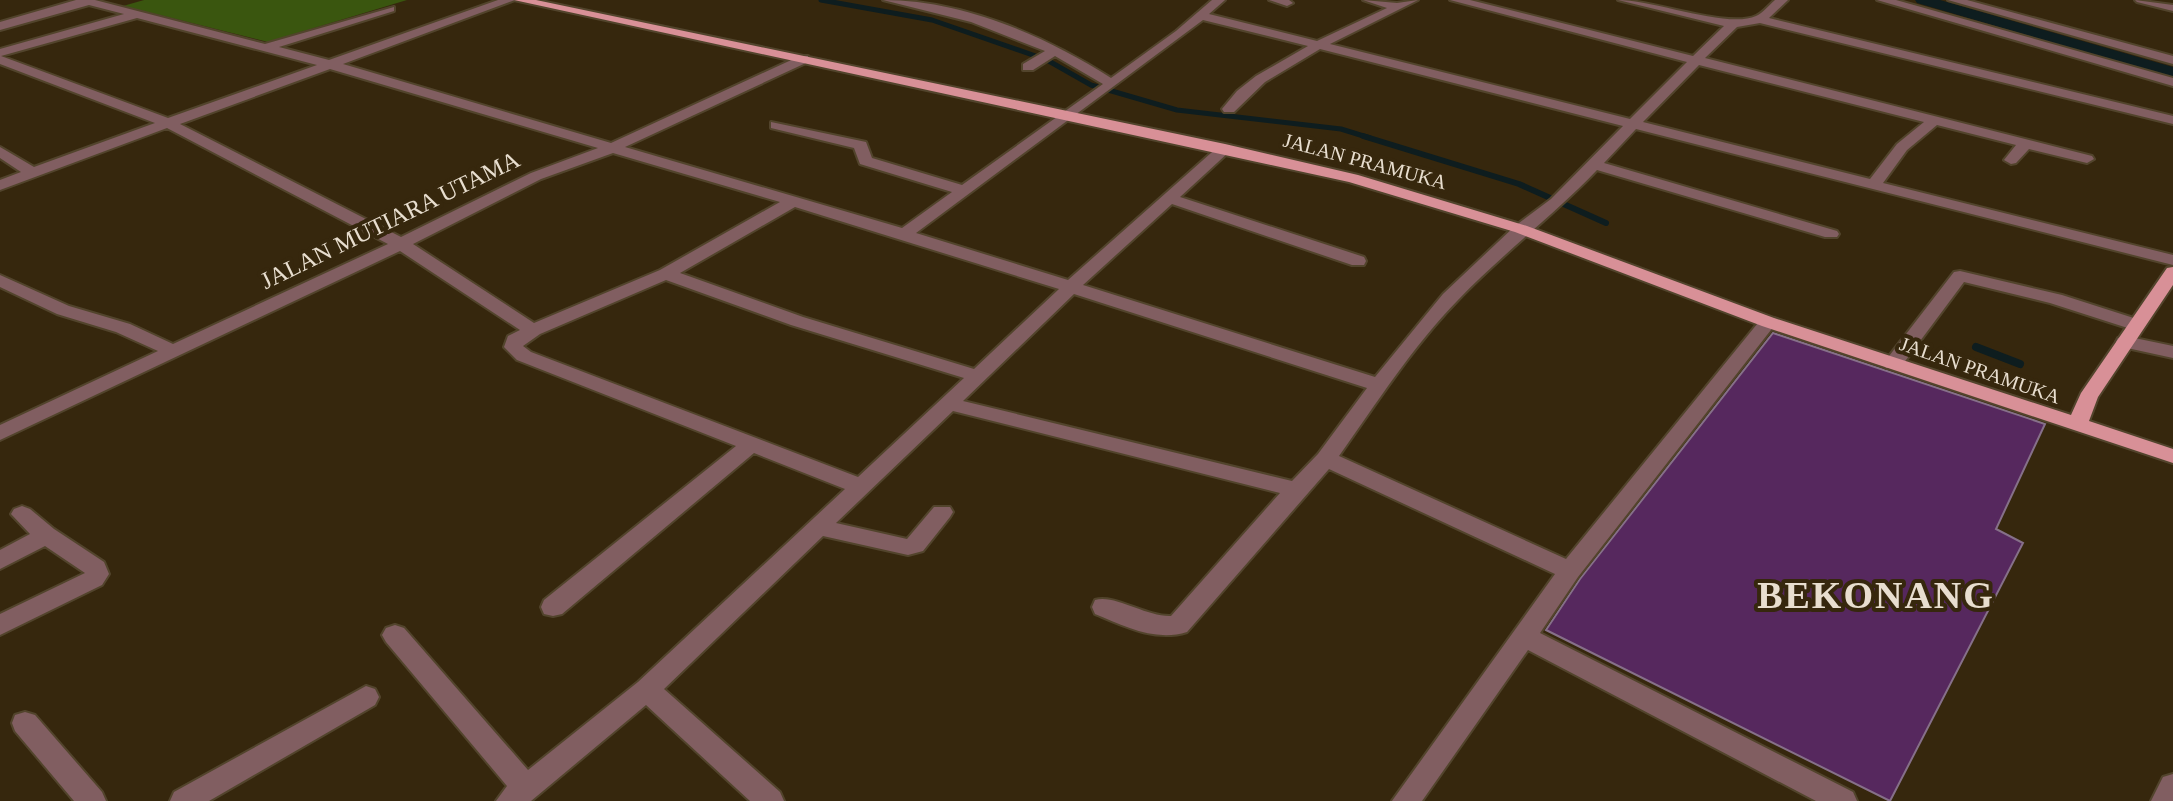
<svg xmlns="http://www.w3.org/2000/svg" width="2173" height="801" viewBox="0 0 2173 801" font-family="Georgia,serif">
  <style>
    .green { fill: #3a560f }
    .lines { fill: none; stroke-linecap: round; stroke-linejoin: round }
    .stream-far2 { stroke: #0e1d1f; stroke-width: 5 }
    .stream-far1 { stroke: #0e1d1f; stroke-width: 6 }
    .stream { stroke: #0e1d1f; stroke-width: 8 }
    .canal { fill: #0e1d1f; fill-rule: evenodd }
    .building { fill: #56285e; stroke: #867089; stroke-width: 2 }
    .minor-casing { stroke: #52442c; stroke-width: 4 }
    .major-casing { stroke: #52442c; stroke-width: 4 }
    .minor { fill: #815e61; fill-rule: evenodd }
    .major { fill: #d89097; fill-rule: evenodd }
    .labels { text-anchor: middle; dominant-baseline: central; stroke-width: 8; stroke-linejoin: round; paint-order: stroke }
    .far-street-label { font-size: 20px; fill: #e8decf; stroke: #36270d }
    .street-label { font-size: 24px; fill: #e8decf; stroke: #36270d }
    .near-district-label { font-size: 38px; font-weight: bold; letter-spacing: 2px; fill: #e8decf; stroke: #36270d }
  </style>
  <rect width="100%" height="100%" fill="#36270d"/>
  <path class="green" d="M 144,0 L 407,0 L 268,42 L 123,6 Z"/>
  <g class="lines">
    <path class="stream-far2" d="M 821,0 L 932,20 L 1047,60 L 1091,85 L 1177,110 L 1341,129 L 1370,138"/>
    <path class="stream-far1" d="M 1363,136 L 1519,184 L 1606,223"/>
    <path class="stream" d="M 1976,347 L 2020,364"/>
    <path class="canal" d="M 1915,0 L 1940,0 L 2173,67 L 2173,78 L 1917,3 Z"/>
  </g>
  <path class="building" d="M 1773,333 L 2045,424 L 1996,529 L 2023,543 L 1890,801 L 1546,630 L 1580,579 Z"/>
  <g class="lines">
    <g class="minor-casing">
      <path id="minor" d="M 76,0 L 95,0 L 265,44 L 394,7 L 394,11 L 279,47 L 329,60 L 498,0 L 515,0 L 343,64 L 611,143 L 800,56 L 808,56 L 808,62 L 625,147 L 902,228 L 952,192 L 860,164 L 854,148 L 771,128 L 771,122 L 866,142 L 872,158 L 962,185 L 1103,84 L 1055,56 L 1033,70 L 1023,70 L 1023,64 L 1045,51 L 971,22 L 883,0 C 963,0 1045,36 1111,78 L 1176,31 L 1212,0 L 1225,0 L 1209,14 L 1317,41 L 1387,8 L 1363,0 L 1397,3 L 1418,0 L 1330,44 L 1630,119 L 1687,62 L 1450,0 L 1470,0 L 1693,56 L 1724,26 L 1618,0 C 1654,0 1728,29 1756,16 C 1763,13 1769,5 1775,0 L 1788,0 L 1769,18 L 2173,116 L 2173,124 L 1760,23 L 1737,27 L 1705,58 L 2092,156 L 2094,159 L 2087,163 L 2029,149 L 2016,163 L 2011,164 L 2004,160 L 2016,145 L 1937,125 L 1907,150 L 1883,183 L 2173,255 L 2173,265 L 1636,129 L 1604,163 L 1837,231 L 1839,234 L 1837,237 L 1825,237 L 1597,170 C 1553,216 1502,254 1458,300 C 1413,346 1376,404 1339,456 L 1566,559 L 1762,318 L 1774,318 L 1777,322 L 1774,326 L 1578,577 L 1540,633 L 1853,792 L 1857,801 L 1816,801 L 1528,650 L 1422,801 L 1392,801 L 1555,574 L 1329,469 L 1187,632 C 1155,642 1124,626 1095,614 L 1092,607 L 1095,600 C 1115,594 1146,617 1171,616 L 1280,493 L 953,411 L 836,523 L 907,539 L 934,507 L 950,507 L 953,512 L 950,517 L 923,551 L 908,555 L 823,536 L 664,689 L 780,792 L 784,801 L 750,801 L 646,705 L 531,801 L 496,801 L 507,786 L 386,642 L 382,635 L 386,628 L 395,625 L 404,628 L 528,770 L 638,682 L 845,489 L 754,453 L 562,614 L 553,616 L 544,614 L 541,607 L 544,600 L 736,446 L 517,360 L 504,347 L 508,336 L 520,330 L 400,251 L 0,440 L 0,425 L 158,351 L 116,332 L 57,314 L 0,287 L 0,275 L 69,306 L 130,324 L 173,344 L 388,244 L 167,128 L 0,190 L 0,180 L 21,172 L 0,158 L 0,147 L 34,167 L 155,123 L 0,64 L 0,49 L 124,14 L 89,5 L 0,30 L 0,22 ZM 137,18 L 317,65 L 168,118 L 1,56 ZM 1203,20 L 1308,46 L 1256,76 L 1237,91 L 1222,109 L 1224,112 L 1234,112 L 1265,82 L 1320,49 L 1623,126 L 1551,199 L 1515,226 L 1443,294 L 1375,377 L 1083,285 L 1172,204 L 1352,265 L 1364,265 L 1366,261 L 1364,257 L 1180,197 L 1230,151 L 1230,145 L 1220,145 L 1068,280 L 916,233 ZM 1699,65 L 1924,122 L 1897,144 L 1870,179 L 1643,122 ZM 330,69 L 598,148 L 531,173 L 401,237 L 180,124 ZM 613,153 L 780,202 L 660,270 L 534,323 L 413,244 L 541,179 ZM 795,207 L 1059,289 L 974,369 L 803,317 L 680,273 ZM 666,280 L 791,325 L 964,378 L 858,477 L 531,352 L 523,346 L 540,334 ZM 1074,294 L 1367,388 L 1318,454 L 1292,481 L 963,401 Z
        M 1269,0 L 1289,0 L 1293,3 L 1287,6 Z
        M 1877,0 L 1896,0 L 2173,78 L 2173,86 Z
        M 1948,0 L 1967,0 L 2173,56 L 2173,64 Z
        M 2135,0 L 2173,5 L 2173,11 L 2137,2 Z
        M 1960,271 L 2062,295 L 2143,321 L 2146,325 L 2137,331 L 2050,303 L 1964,282 L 1900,368 L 1886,368 L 1883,364 L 1886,360 L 1954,272 Z
        M 2125,336 L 2173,346 L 2173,358 L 2118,346 L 2116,342 L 2118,338 Z
        M 22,506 L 30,509 L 54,529 L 104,562 L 109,574 L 102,585 L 0,635 L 0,614 L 85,573 L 45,546 L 0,569 L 0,550 L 30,534 L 11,514 L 14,509 Z
        M 366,686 L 375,689 L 379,697 L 375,705 L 209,801 L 170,801 L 174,792 Z
        M 25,712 L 35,715 L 102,792 L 106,801 L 74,801 L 15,731 L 12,723 L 15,715 Z
        M 2173,774 L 2173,801 L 2151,801 L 2163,777 Z"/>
    </g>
    <g class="major-casing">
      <path id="major" d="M 514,0 L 536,0 L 1225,144 L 1358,175 L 1527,226 L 1774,318 L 2071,415 L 2081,393 L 2167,268 L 2173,267 L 2173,285 L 2098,397 L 2089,421 L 2173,449 L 2173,463 L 1762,326 L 1515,232 L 1349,182 Z"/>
    </g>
    <use href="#minor" class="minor"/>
    <use href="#major" class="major"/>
  </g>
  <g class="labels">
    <g class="far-street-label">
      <text transform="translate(1365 161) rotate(15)">JALAN PRAMUKA</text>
      <text transform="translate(1980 370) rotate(19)">JALAN PRAMUKA</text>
    </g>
    <g class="street-label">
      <text transform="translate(390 220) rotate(-26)">JALAN MUTIARA UTAMA</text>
    </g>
    <g class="near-district-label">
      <text x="1876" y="595">BEKONANG</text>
    </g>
  </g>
</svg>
